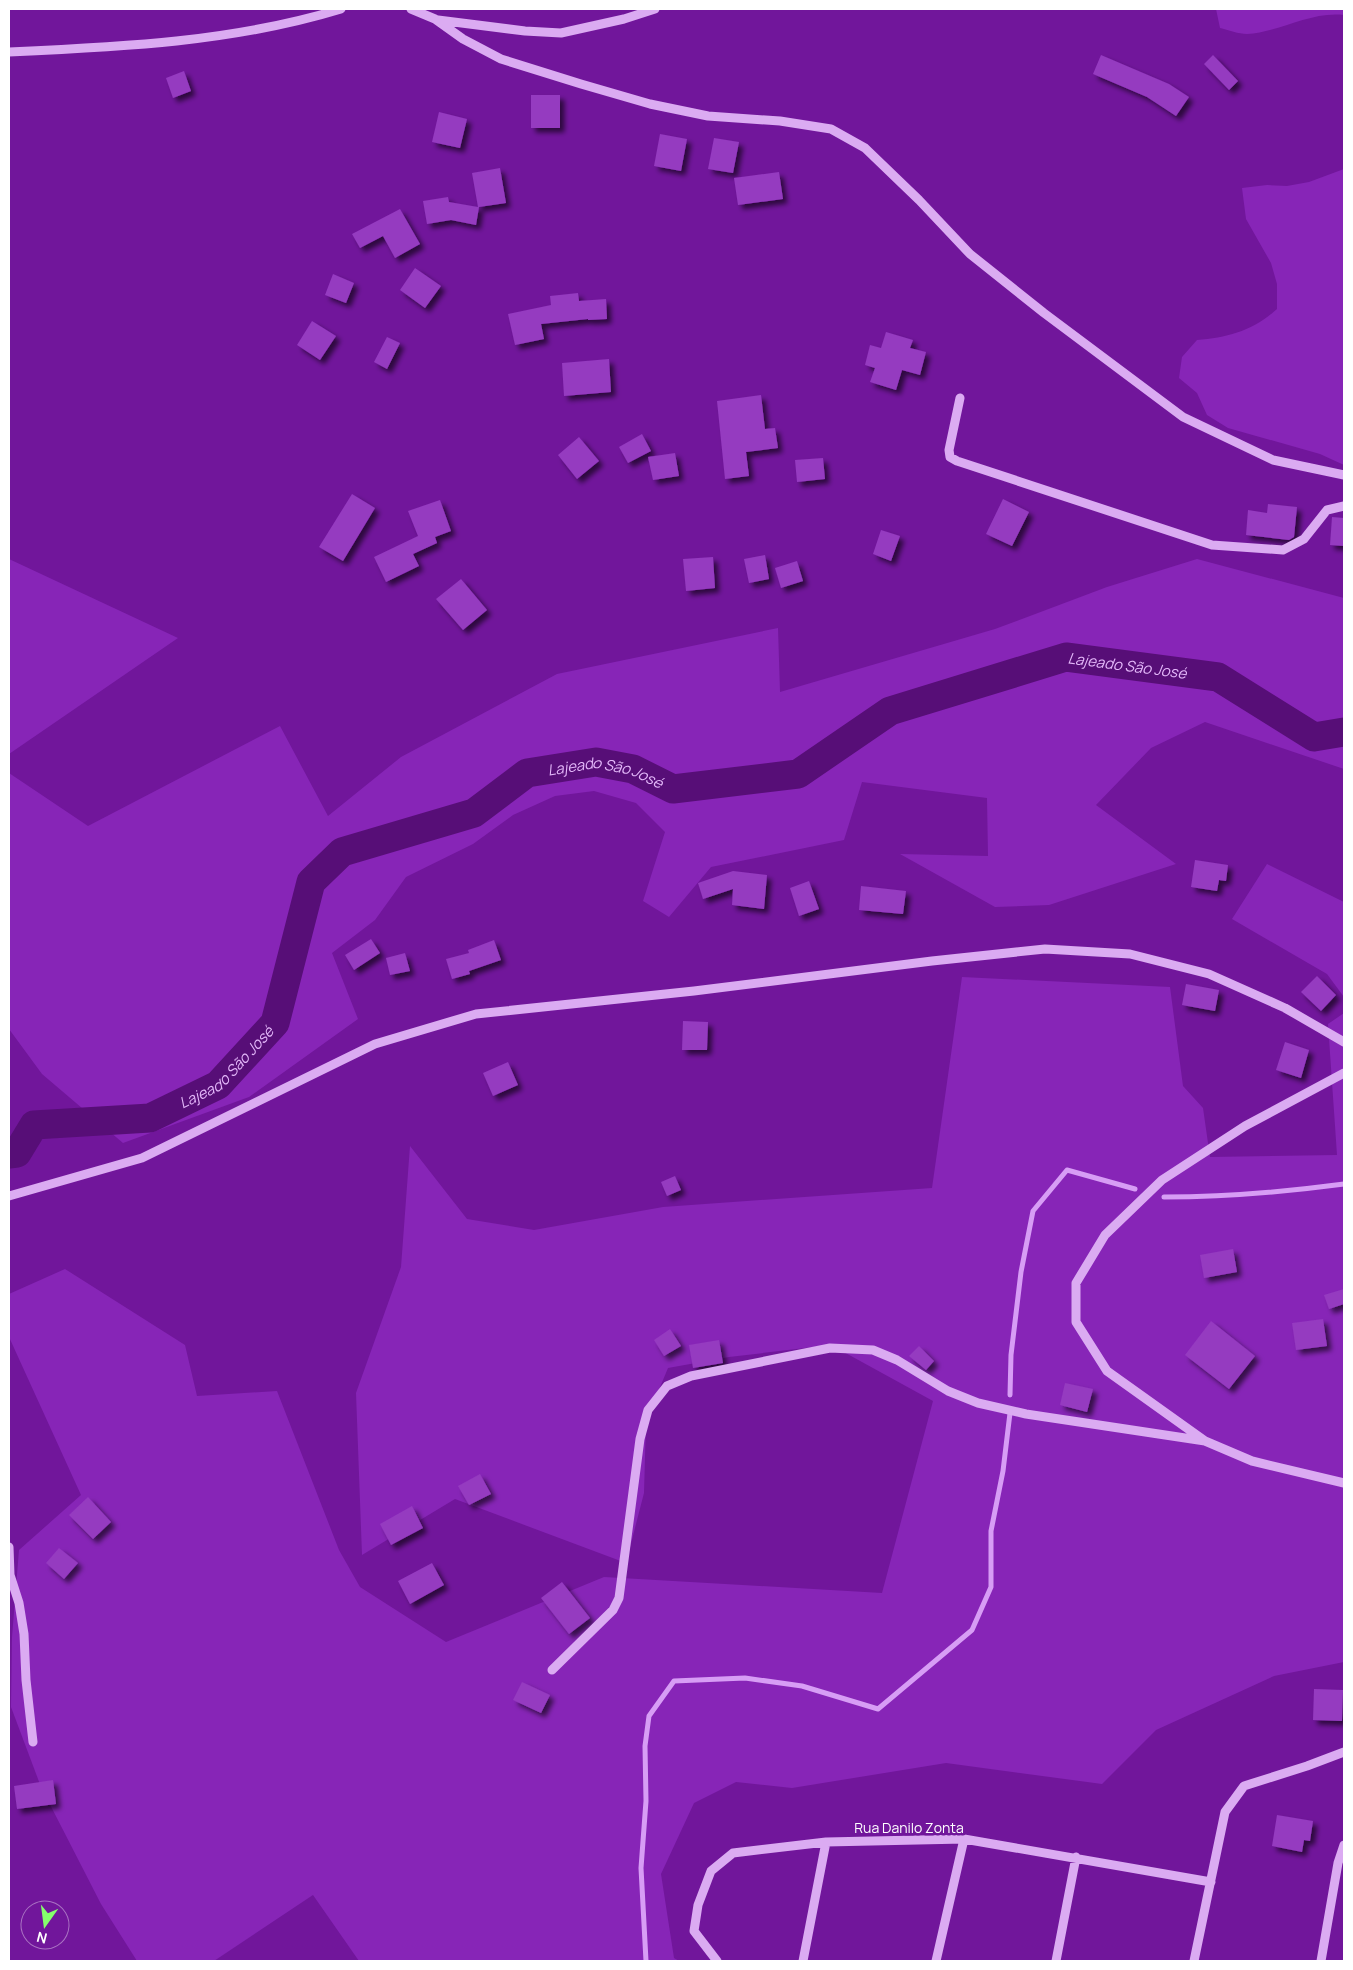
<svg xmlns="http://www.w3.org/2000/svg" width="1353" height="1970" viewBox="0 0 1353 1970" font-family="Manrope,sans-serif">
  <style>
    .green { fill: #8725b7 }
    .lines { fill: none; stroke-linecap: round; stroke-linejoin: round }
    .stream { stroke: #d79df5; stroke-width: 5 }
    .river { stroke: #570e77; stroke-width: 29 }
    .building { fill: #953ac0; filter: url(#shadow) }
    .minor { stroke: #dbabf2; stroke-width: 9 }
    .labels { text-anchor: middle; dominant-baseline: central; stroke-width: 5; stroke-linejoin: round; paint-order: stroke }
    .street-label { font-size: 14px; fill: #fff; stroke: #71169b }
    .water-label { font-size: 15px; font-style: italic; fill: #e3b7f9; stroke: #71169b }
  </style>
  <defs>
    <filter id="shadow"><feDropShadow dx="4.5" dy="4.5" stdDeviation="2.5" flood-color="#0009"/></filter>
  </defs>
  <rect width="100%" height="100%" fill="#71169b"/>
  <path class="green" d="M 1216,9 L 1344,9 L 1344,15 C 1311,11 1280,32 1247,34 C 1239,34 1228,30 1220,28 Z
    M 1344,169 L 1344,465 L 1320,454 L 1228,428 L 1207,415 L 1197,393 L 1179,378 L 1182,357 L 1197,340 C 1228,338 1254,330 1277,309 L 1277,284 L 1271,263 L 1246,219 L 1242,188 L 1267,185 L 1287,186 L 1309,182 Z
    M 9,559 L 178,638 L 9,754 Z
    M 1197,559 L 1344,598 L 1344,769 L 1205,722 L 1151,748 L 1096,805 L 1176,864 L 1049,905 L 995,907 L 900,854 L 988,856 L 987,798 L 862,782 L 844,840 L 711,867 L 669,917 L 643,901 L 665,832 L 636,803 L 594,791 L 555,796 L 513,815 L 473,844 L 406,877 L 375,920 L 332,953 L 358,1019 L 249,1097 L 123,1143 L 42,1074 L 9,1029 L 9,773 L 88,826 L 280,726 L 328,816 L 401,757 L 557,674 L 778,628 L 780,692 L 995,629 L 1107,587 Z
    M 1267,864 L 1344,902 L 1344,997 L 1327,974 L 1232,919 Z
    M 962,977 L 1170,987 L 1183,1086 L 1203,1108 L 1210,1157 L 1337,1155 L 1328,1024 L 1344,1013 L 1344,1662 L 1274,1676 L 1156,1730 L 1102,1784 L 946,1763 L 792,1788 L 736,1782 L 694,1803 L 661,1874 L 674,1958 L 679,1961 L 359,1961 L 313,1895 L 214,1961 L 137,1961 L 101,1904 L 41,1787 L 11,1707 L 12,1637 L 19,1550 L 81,1495 L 9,1337 L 9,1294 L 65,1269 L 185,1345 L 197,1396 L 277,1391 L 339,1550 L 360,1587 L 446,1642 L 604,1577 L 882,1593 L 933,1401 L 831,1345 L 729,1357 L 668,1368 L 646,1421 L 644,1493 L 626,1563 L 455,1499 L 362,1555 L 356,1393 L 401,1267 L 410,1146 L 467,1219 L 534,1230 L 663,1207 L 932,1188 Z"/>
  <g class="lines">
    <path class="stream" d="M 1164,1197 C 1224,1197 1284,1192 1344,1184
      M 1010,1395 L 1011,1355 L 1021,1272 L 1033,1211 L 1067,1170 L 1135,1189
      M 646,1961 L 641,1868 L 646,1801 L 645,1746 L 649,1716 L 674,1681 L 745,1678 L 802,1686 L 878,1709 L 972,1630 L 991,1587 L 991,1531 L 1003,1471 L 1010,1413"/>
    <path class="river" id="s1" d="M 9,1154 L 17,1153 L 34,1125 L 150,1118 L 218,1085 L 275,1023 L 311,882 L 342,852 L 474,813 L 527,773 L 596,762 L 633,769 L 673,789 L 798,774 L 890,711 L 1066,657 L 1218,677 L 1314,737 L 1344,732"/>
  </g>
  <path class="building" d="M 1101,55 L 1169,84 L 1189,97 L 1176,116 L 1147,97 L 1093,74 Z
    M 1213,55 L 1238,81 L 1229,90 L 1204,64 Z
    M 184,71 L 191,91 L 173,98 L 166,78 Z
    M 531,95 L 560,95 L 560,128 L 531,128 Z
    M 439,112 L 467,119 L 460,148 L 432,142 Z
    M 660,134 L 687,139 L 681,171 L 654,166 Z
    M 714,138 L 739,142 L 733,173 L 708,169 Z
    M 500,168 L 506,203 L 479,207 L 476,225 L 451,220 L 427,224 L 423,201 L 448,197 L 449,202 L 478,207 L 472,173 Z
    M 779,172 L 783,199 L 738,205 L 734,178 Z
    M 400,209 L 420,244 L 395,258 L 383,236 L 360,248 L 352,234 Z
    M 415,268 L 441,286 L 425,308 L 400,290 Z
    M 333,274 L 354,283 L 346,303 L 325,295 Z
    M 578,293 L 579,301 L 606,299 L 607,319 L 588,320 L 588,319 L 541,324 L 544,339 L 515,345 L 508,314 L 551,305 L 550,296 Z
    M 312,321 L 336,336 L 320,360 L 297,345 Z
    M 886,332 L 913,340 L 910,348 L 926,352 L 920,375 L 902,370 L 896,390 L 870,382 L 875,368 L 865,365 L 870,345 L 881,348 Z
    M 387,337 L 400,343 L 387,369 L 374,362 Z
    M 609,359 L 611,392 L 564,396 L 562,363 Z
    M 761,395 L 765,429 L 775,428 L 778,448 L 746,452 L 749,476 L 725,479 L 717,401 Z
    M 642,434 L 651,451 L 628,463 L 619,447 Z
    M 579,437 L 599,461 L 577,479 L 558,455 Z
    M 675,453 L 679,476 L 653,480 L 648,457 Z
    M 823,458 L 825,479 L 797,482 L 795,460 Z
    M 352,494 L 375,508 L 343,561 L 319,547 Z
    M 1003,499 L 1029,512 L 1012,546 L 986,534 Z
    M 440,500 L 451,531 L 435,537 L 437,543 L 413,554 L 419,566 L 386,582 L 374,557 L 418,536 L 408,511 Z
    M 1268,504 L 1297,507 L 1294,537 L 1289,540 L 1246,535 L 1248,510 L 1267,513 Z
    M 1332,517 L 1344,518 L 1344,546 L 1330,545 Z
    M 881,530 L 900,536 L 891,561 L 873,554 Z
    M 765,555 L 769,579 L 749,583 L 744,559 Z
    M 713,557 L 715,588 L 686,591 L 683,559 Z
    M 797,561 L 803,581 L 781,588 L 775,568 Z
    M 461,579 L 487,610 L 463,630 L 436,599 Z
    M 1195,860 L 1228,865 L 1226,881 L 1219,880 L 1217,891 L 1191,887 Z
    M 733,871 L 767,875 L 764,909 L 732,905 L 733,889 L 703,899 L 698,883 Z
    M 809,881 L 819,909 L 799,916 L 790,888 Z
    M 861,886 L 906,891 L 903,914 L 859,910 Z
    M 371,939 L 380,953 L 354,970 L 345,955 Z
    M 494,940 L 501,960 L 469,971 L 470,974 L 452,979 L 446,959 L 469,953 L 468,950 Z
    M 405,953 L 410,971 L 390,975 L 386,958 Z
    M 1317,976 L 1336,995 L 1321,1011 L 1301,992 Z
    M 1186,984 L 1219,990 L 1215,1011 L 1182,1005 Z
    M 683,1021 L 708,1022 L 707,1050 L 682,1050 Z
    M 1285,1042 L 1309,1050 L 1301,1078 L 1276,1070 Z
    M 508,1062 L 518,1085 L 493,1096 L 483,1073 Z
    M 675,1176 L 681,1190 L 667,1196 L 661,1182 Z
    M 1233,1249 L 1237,1272 L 1204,1278 L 1200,1255 Z
    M 1344,1289 L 1344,1304 L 1329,1309 L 1324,1295 Z
    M 1323,1319 L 1327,1346 L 1296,1350 L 1292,1323 Z
    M 1211,1321 L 1255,1356 L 1229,1389 L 1185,1355 Z
    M 670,1329 L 681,1346 L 664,1356 L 654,1340 Z
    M 719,1340 L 723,1363 L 693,1368 L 689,1345 Z
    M 919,1346 L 934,1361 L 926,1370 L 909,1356 Z
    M 1065,1383 L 1093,1389 L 1087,1412 L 1060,1405 Z
    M 480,1474 L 491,1494 L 469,1505 L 458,1486 Z
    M 88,1497 L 111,1522 L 93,1539 L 69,1515 Z
    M 412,1506 L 423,1528 L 391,1545 L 380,1524 Z
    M 59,1548 L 78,1563 L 64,1579 L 46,1563 Z
    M 432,1563 L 444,1585 L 410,1604 L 398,1581 Z
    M 562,1582 L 590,1618 L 569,1634 L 541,1598 Z
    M 522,1682 L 550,1695 L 541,1713 L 513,1700 Z
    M 1314,1689 L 1343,1690 L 1342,1721 L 1313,1720 Z
    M 53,1780 L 56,1804 L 17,1809 L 14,1786 Z
    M 1277,1815 L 1313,1821 L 1310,1841 L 1304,1840 L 1302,1852 L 1272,1846 Z"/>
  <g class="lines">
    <path class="minor" d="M 411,9 L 435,19 L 463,39 L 501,59 L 581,84 L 650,104 L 708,116 L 780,121 L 831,129 L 865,148 L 919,200 L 970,254 L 1044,313 L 1183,417 L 1273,460 L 1344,475
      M 438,20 L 525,31 L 561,33 L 624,19 L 655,9
      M 9,52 C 121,47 233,42 341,9
      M 960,398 L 949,450 L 950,457 L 957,461 L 1212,545 L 1283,550 L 1304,539 L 1327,510 L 1344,506
      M 1344,1073 L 1245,1126 L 1162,1180 L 1105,1235 L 1076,1283 L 1076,1322 L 1107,1371 L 1205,1441 L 1252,1461 L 1344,1483
      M 9,1196 L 142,1158 L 375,1044 L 476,1014 L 694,991 L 932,961 L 1045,949 L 1130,954 L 1209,974 L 1285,1008 L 1344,1042
      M 9,1547 L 10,1575 L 19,1603 L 24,1634 L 26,1680 L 33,1742
      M 552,1670 L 613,1610 L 619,1598 L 640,1439 L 648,1410 L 667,1386 L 691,1376 L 830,1348 L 873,1350 L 897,1360 L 948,1391 L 978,1403 L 1026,1414 L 1205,1441
      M 717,1961 L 694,1931 L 698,1905 L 711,1871 L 733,1853 L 826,1842 L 964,1839 L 1211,1882
      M 803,1961 L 826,1842
      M 936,1961 L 964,1839
      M 1056,1961 L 1076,1857
      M 1194,1961 L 1225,1812 L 1244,1786 L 1307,1766 L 1344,1752
      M 1321,1961 L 1338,1863 L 1344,1845"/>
  </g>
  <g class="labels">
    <g class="street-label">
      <text x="909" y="1827">Rua Danilo Zonta</text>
    </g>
    <g class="water-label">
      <text stroke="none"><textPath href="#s1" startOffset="1345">Lajeado São José</textPath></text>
      <text stroke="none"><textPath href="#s1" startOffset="790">Lajeado São José</textPath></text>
      <text stroke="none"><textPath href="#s1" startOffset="250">Lajeado São José</textPath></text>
    </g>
  </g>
  <rect width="1353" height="1970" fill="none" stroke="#ffffff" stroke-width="20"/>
  <g transform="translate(45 1925) rotate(194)"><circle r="24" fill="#71169b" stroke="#aa73c3"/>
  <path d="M0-4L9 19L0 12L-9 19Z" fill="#85ff6c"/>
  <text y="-8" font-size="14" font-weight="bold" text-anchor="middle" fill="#ffffff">N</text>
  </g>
</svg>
